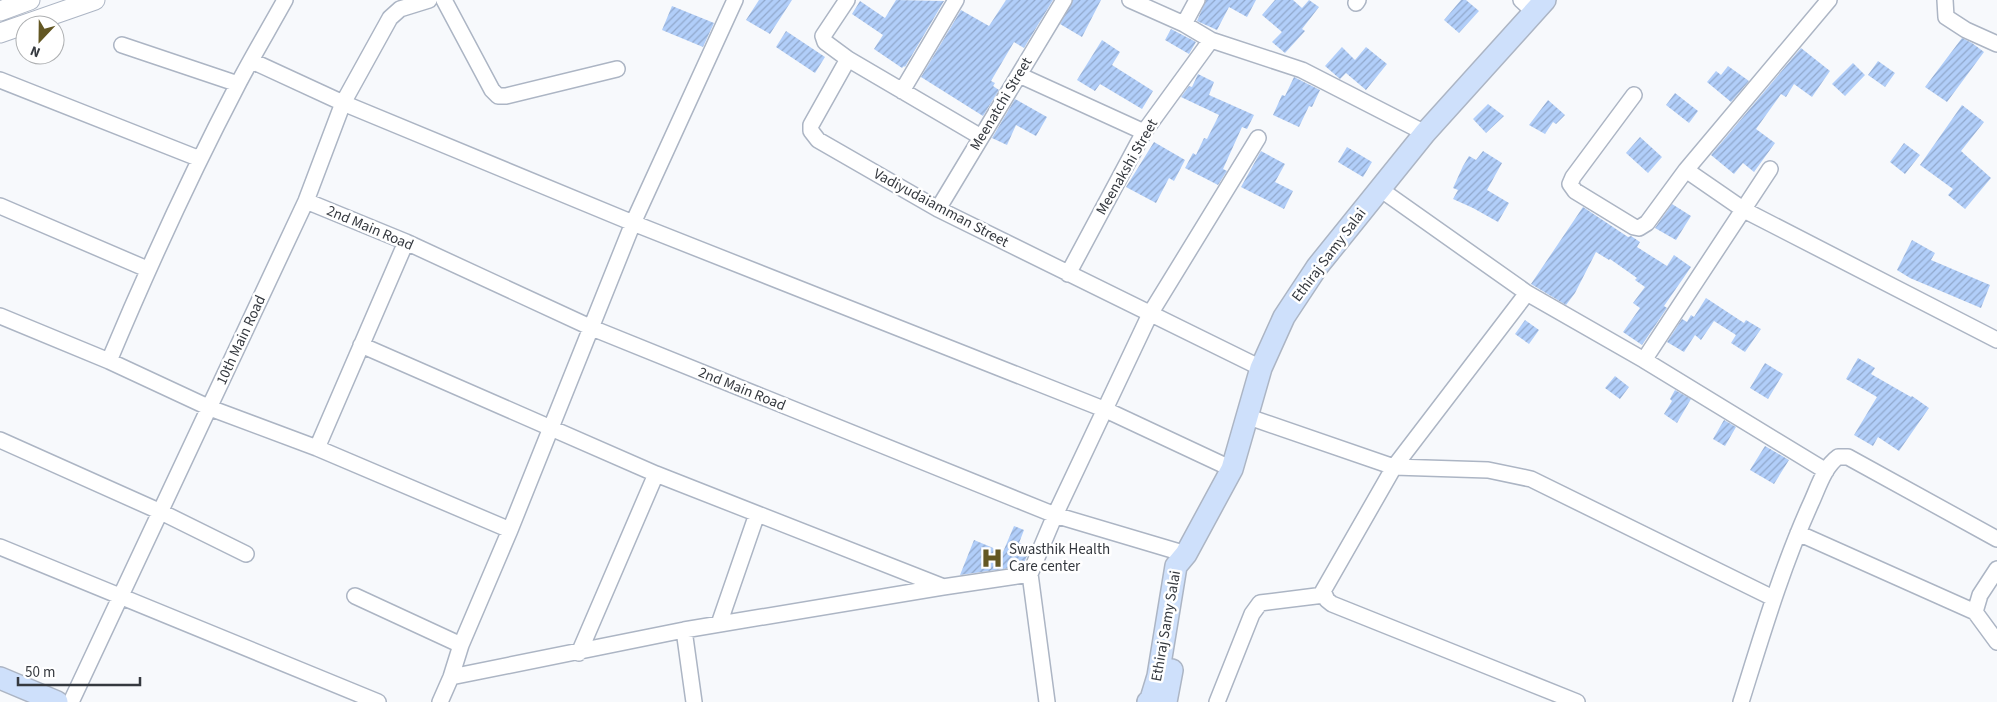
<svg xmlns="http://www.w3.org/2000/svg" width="1997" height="702" viewBox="0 0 1997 702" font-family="'Source Sans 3',sans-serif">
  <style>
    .building { fill: url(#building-hatch) }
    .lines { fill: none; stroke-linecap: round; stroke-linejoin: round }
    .minor-casing { stroke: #acb5c4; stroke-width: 18 }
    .tertiary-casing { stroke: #acb5c4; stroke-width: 21 }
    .secondary-casing { stroke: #acb5c4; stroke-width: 24 }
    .minor { stroke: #fff; stroke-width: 15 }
    .tertiary { stroke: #fff; stroke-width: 19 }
    .secondary { stroke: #cee0fb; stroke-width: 21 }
    .labels { text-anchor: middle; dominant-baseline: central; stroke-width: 5; stroke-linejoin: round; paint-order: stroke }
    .street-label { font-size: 15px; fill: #35393f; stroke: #fff }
    .poi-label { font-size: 15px; fill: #35393f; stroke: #fff; text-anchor: start }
  </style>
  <defs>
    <pattern id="building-hatch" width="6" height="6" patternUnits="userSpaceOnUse" patternTransform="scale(1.25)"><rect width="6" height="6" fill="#b1cef9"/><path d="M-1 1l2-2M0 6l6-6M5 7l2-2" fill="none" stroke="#91a8cb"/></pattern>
  </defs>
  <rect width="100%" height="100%" fill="#f7f9fc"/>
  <path class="building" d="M 759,0 L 792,0 L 770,34 L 746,20 Z
    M 896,0 L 944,1 L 905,67 L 904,66 L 902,68 L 874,49 L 883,35 L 852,14 L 860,1 L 885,18 Z
    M 1006,0 L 1053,0 L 1024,48 L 1014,42 L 991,81 L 995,83 L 993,86 L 999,90 L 983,116 L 921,77 L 961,10 L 989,26 Z
    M 1073,0 L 1101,0 L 1082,37 L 1060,24 Z
    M 1206,0 L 1256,0 L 1247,17 L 1229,7 L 1217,30 L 1197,21 Z
    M 1275,0 L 1293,0 L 1302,8 L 1309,0 L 1319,7 L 1302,29 L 1305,31 L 1285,53 L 1272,42 L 1282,32 L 1262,15 Z
    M 1461,0 L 1466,0 L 1479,11 L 1459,33 L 1444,20 Z
    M 672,6 L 714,23 L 703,47 L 662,30 Z
    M 1171,29 L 1196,42 L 1189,54 L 1165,40 Z
    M 786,31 L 825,57 L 815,73 L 776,47 Z
    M 1962,38 L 1972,43 L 1984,52 L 1947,102 L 1925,87 Z
    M 1102,40 L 1120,52 L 1112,65 L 1153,91 L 1142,109 L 1100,84 L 1095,91 L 1077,80 Z
    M 1342,47 L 1355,60 L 1366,47 L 1387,64 L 1366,90 L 1346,73 L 1340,79 L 1325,66 Z
    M 1801,48 L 1830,71 L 1812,97 L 1794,84 L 1786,97 L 1781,94 L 1756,129 L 1775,143 L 1754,172 L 1743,163 L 1734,174 L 1711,155 Z
    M 1878,61 L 1895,73 L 1885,87 L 1868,75 Z
    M 1853,63 L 1865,75 L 1845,96 L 1832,84 Z
    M 1728,66 L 1749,81 L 1731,102 L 1707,82 L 1716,71 L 1721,75 Z
    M 1198,74 L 1214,82 L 1209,95 L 1254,115 L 1247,129 L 1242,127 L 1223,169 L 1227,171 L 1218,185 L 1185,168 L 1193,153 L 1196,155 L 1204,138 L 1207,139 L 1219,115 L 1181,97 L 1189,86 L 1192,87 Z
    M 1294,77 L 1320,90 L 1312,107 L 1309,106 L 1299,127 L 1273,115 L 1282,95 L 1285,96 Z
    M 1675,93 L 1698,111 L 1689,123 L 1666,105 Z
    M 1015,99 L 1047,117 L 1036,136 L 1016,125 L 1007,145 L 992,138 Z
    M 1548,100 L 1565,115 L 1556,124 L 1553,122 L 1545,134 L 1529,125 Z
    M 1488,104 L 1504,116 L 1486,133 L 1473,119 Z
    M 1962,105 L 1984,122 L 1961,151 L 1991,178 L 1965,209 L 1948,195 L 1953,189 L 1920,165 Z
    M 1640,137 L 1662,157 L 1648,173 L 1626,153 Z
    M 1154,142 L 1185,160 L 1174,181 L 1169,178 L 1156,203 L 1126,187 Z
    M 1904,143 L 1920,155 L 1905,174 L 1890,162 Z
    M 1347,147 L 1372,162 L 1363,177 L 1338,162 Z
    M 1261,151 L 1285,164 L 1275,182 L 1293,191 L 1284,209 L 1241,187 Z
    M 1483,151 L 1502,163 L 1487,190 L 1509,203 L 1498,222 L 1473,208 L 1453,199 L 1458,190 L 1453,188 L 1463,166 L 1469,156 L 1476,160 Z
    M 1672,204 L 1691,216 L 1676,240 L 1655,228 Z
    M 1583,207 L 1628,237 L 1631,236 L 1640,242 L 1637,247 L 1667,266 L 1674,255 L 1691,267 L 1664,306 L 1667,308 L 1642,345 L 1623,332 L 1640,308 L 1633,303 L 1645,287 L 1635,280 L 1637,278 L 1610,259 L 1609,260 L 1596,252 L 1575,293 L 1566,305 L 1531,284 Z
    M 1912,240 L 1935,253 L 1931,260 L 1990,285 L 1981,308 L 1910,278 L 1897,270 Z
    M 1706,298 L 1744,323 L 1746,320 L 1761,329 L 1745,352 L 1731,343 L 1736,335 L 1714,321 L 1701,340 L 1695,335 L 1684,352 L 1667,342 L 1682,319 L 1687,322 L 1691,315 L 1694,317 Z
    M 1525,320 L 1539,330 L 1529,344 L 1515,334 Z
    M 1858,358 L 1875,368 L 1871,374 L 1911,397 L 1912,396 L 1929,408 L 1899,451 L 1878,437 L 1873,446 L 1854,435 L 1877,397 L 1846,379 Z
    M 1765,363 L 1783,374 L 1768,399 L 1750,388 Z
    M 1615,376 L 1629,387 L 1620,399 L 1605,388 Z
    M 1675,390 L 1691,399 L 1677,423 L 1664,414 L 1672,401 L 1670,399 Z
    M 1724,420 L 1736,427 L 1725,446 L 1713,439 Z
    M 1765,446 L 1789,460 L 1774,484 L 1750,470 Z
    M 1014,526 L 1024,530 L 1019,543 L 1031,547 L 1024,563 L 1013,559 L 1010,568 L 960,575 L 974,540 L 1003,552 Z"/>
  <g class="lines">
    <g class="minor-casing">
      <path id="minor" d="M 444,0 L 492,90 L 498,96 L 506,96 L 617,69
        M 847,0 L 823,36 L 825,42 L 848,59 L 981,137
        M 1130,0 L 1184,24 L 1211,40 L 1302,70 L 1425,133
        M 1521,0 L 1534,12
        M 1945,0 L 1946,17 L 1966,30 L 1997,44
        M 1356,3 L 1358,0
        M 1184,24 L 1197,0
        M 122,45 L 238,84
        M 848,59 L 811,125 L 811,131 L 818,140 L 938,209 L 1261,368
        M 252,61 L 343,103 L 633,223 L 1106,410 L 1232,469
        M 1019,75 L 1144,132
        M 0,80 L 200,159
        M 902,91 L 956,0
        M 1634,95 L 1573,177 L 1570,184 L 1575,191 L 1634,227 L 1639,228 L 1647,223 L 1686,170 L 1829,0
        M 1686,170 L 1744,210 L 1997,340
        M 1380,189 L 1527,293 L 1644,360 L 1826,471
        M 306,201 L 406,242 L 592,328 L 1055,515 L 1186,554
        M 0,206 L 147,269
        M 938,209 L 1064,0
        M 1068,274 L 1144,132 L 1211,40
        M 1527,293 L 1394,467 L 1323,591 L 1327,600 L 1332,604 L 1577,702
        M 0,316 L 109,361 L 210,408 L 317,448 L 510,530
        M 361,345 L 656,474 L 941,586
        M 1644,360 L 1770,169
        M 109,361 C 148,268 190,176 237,86 C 252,57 269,29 285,0
        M 1246,416 L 1394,467 L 1488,470 L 1531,479 L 1773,598
        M 0,440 L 161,512 L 246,554
        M 317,448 L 406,242
        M 1798,533 L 1975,612 L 1997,642
        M 0,547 L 378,702
        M 1030,574 L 1047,702
        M 355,596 L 461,645
        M 1975,612 L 1980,595 L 1997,569
        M 719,624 L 757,514
        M 684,630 L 694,702
        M 579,653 L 656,474
        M 451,677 L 684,630 L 943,587 L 1030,574 L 1055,515 L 1150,314 L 1258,138
        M 71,702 L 306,201 L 343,103 L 390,18 L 400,9 L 429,0
        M 440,702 L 451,677 L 461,645 L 510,530 L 633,223 L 735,0
        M 1217,702 L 1252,614 L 1260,603 L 1324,595
        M 1741,702 C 1762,635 1782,567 1811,503 C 1818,488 1824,467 1838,457 L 1848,457 L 1997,539"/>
    </g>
    <g class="tertiary-casing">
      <path id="tertiary" d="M 0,11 L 30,0
        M 0,33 L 95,0"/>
    </g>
    <g class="secondary-casing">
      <path id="secondary" d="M 0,678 L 57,702
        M 1148,702 L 1150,702 L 1158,676 L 1176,566 L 1186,554 L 1232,469 L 1261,368 L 1284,317 L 1317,267 L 1425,133 L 1545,0
        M 1166,702 L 1172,670"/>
    </g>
    <use href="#minor" class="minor"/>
    <use href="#tertiary" class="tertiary"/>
    <use href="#secondary" class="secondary"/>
  </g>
  <defs>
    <g id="hospital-bare" transform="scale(1.725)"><path d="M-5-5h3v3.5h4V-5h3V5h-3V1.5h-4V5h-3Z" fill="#635723" stroke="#fff" stroke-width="2.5" paint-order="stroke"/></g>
  </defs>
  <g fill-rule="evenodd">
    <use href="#hospital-bare" x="992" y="558"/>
  </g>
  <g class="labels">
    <g class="street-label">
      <text transform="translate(1001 104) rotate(-59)">Meenatchi Street</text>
      <text transform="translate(1127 167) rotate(-60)">Meenakshi Street</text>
      <text transform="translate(941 208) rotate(28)">Vadiyudaiamman Street</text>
      <text transform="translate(370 228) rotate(23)">2nd Main Road</text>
      <text transform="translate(1329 255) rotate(-53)">Ethiraj Samy Salai</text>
      <text transform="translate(241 340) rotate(-65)">10th Main Road</text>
      <text transform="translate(742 389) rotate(22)">2nd Main Road</text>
      <text transform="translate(1166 626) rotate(-80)">Ethiraj Samy Salai</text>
    </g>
    <g class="poi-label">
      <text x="1009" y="549">Swasthik Health<tspan x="1009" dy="17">Care center</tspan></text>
    </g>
  </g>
  <g transform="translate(40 40) rotate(202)"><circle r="24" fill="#ffffff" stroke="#aeb0b2"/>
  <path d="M0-4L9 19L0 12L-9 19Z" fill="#635723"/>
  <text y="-8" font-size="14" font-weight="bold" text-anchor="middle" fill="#35393f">N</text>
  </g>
  <path d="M18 677v8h122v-8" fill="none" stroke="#35393f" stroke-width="2.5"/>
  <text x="25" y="677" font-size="15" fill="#35393f" stroke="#ffffff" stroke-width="4" paint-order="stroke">50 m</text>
</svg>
